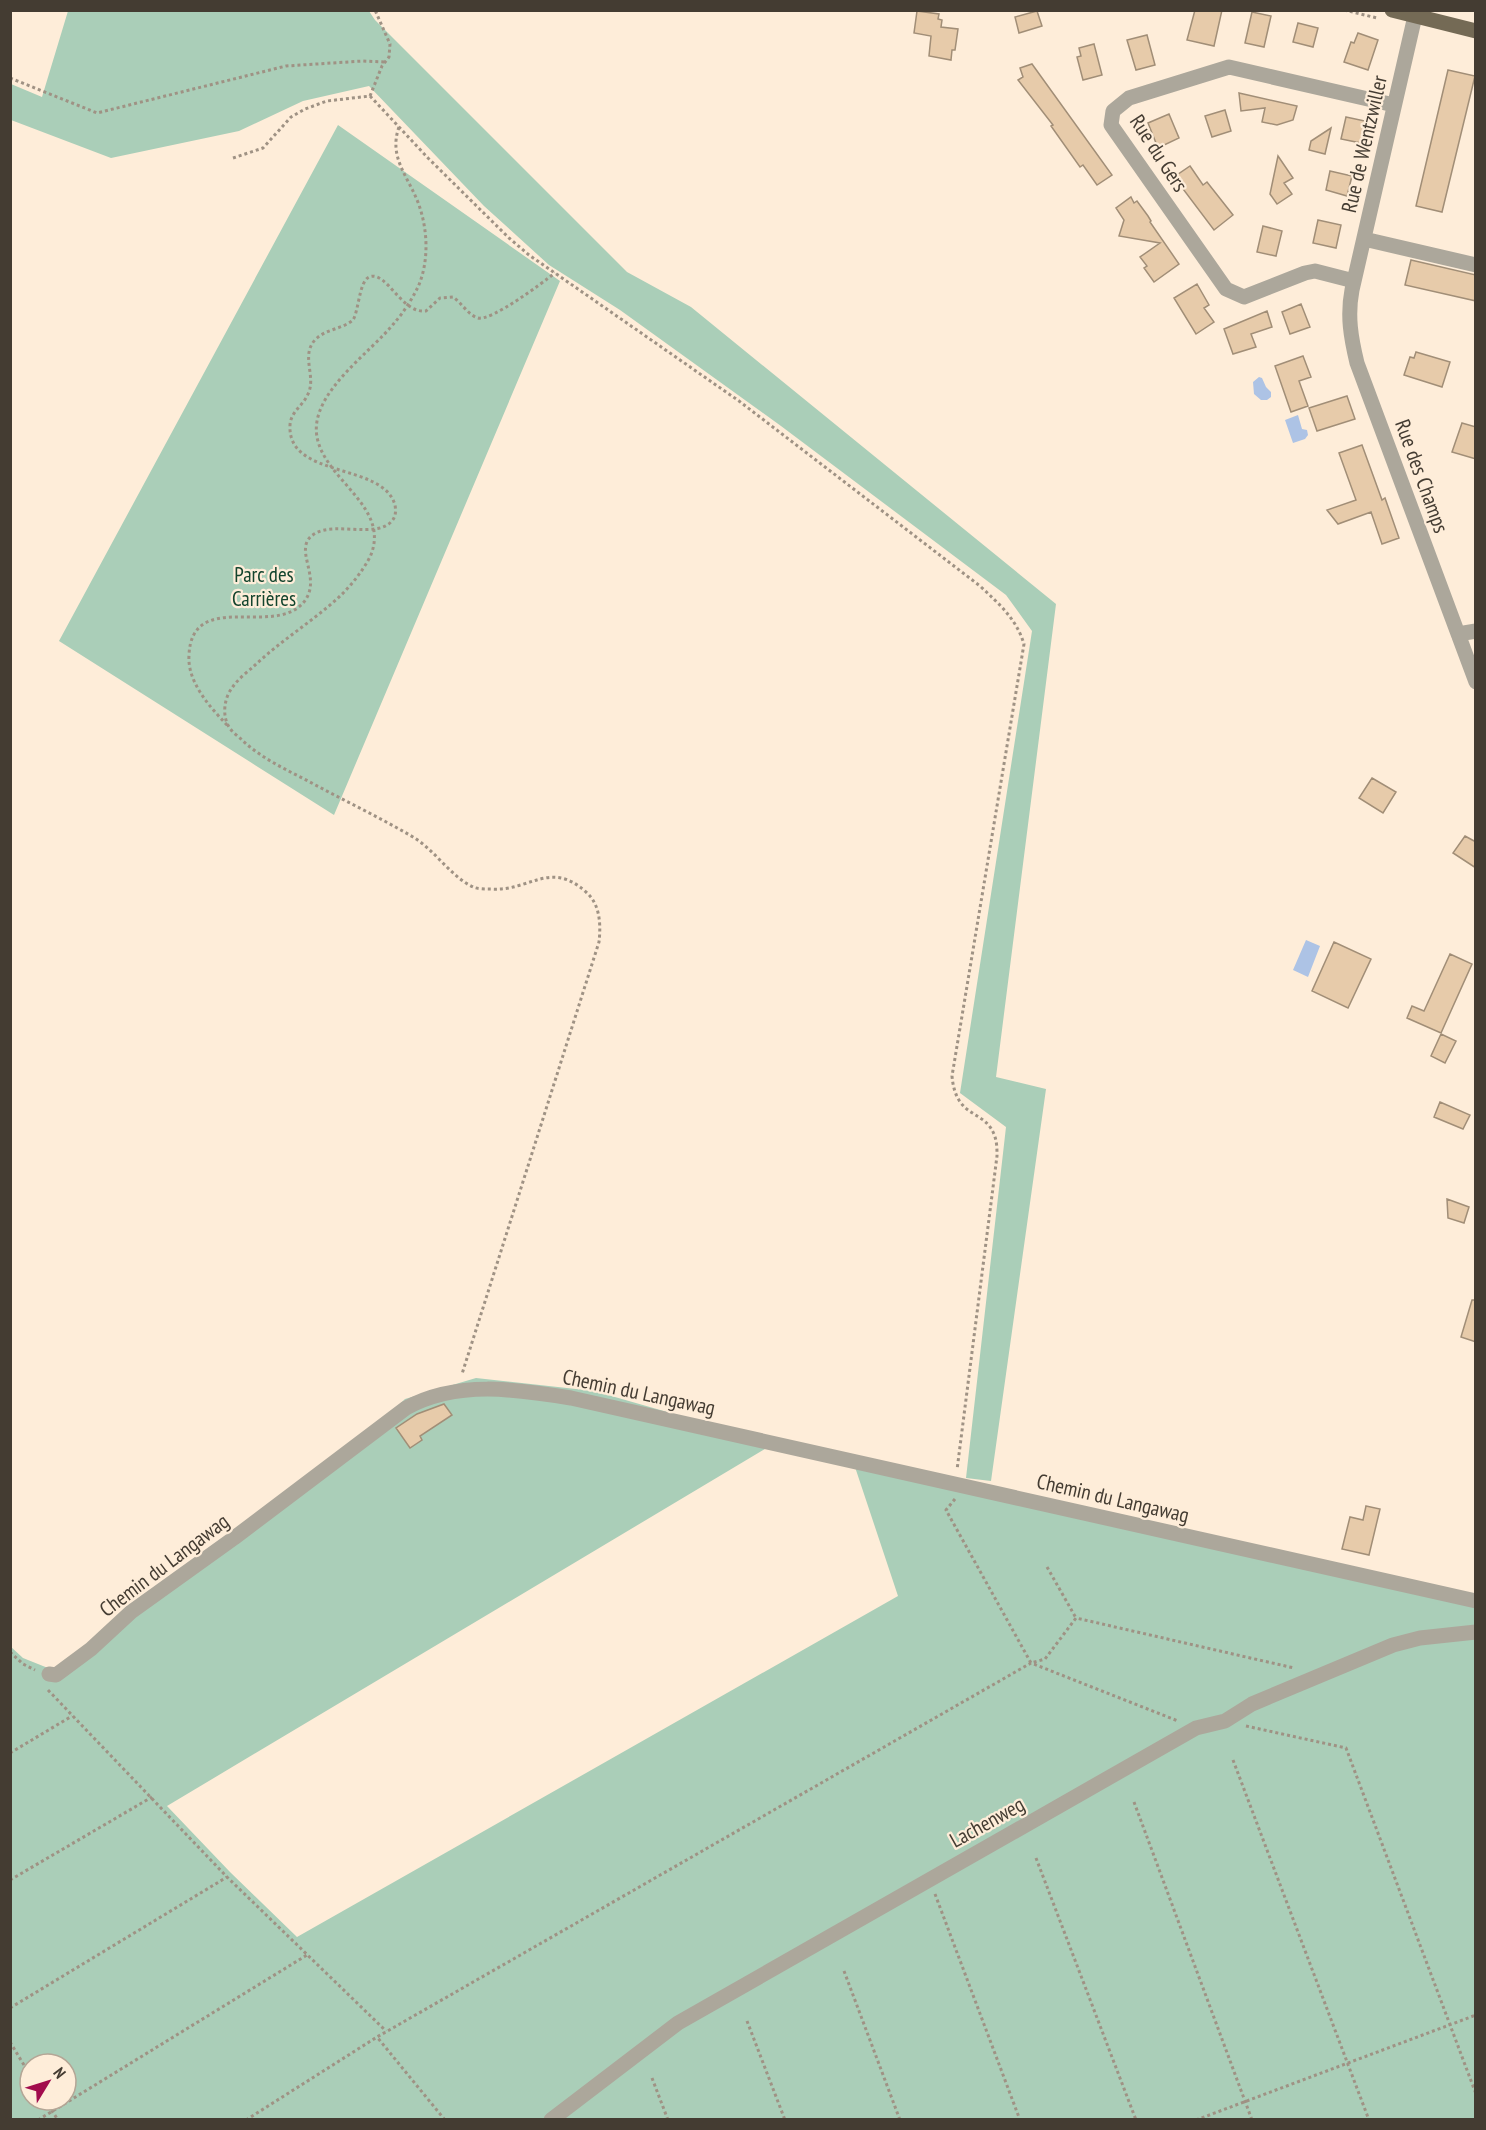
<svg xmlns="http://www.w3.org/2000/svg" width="1486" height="2130" viewBox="0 0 1486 2130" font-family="'PT Sans Narrow',sans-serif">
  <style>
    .green { fill: #aaceb8; fill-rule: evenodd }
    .water { fill: #adc3e5 }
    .building { fill: #e7cbaa; stroke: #a18e77; stroke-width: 1.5 }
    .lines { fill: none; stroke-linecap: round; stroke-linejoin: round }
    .path { stroke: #9f9284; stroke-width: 3; stroke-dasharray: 3 3; stroke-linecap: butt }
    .minor { stroke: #aca79b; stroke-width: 15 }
    .major { stroke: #746a55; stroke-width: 15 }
    .labels { text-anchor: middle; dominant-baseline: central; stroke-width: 4.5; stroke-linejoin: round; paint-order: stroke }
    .street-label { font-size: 21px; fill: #443c32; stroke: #feedd9 }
    .park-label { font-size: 21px; fill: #13442d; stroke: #feedd9 }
  </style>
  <rect width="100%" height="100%" fill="#feedd9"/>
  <path class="green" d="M 68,11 L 369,11 L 375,20 L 627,272 L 691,307 L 1056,604 L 996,1077 L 1046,1089 L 991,1481 L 966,1478 L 1006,1127 L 960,1093 L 1032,631 L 1006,595 L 781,426 L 620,310 L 549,265 L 484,206 L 369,86 L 303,101 L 239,131 L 111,158 L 11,120 L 11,84 L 42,97 Z
    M 338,125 L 560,281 L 334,815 L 59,641 Z
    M 476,1378 L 594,1391 L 775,1443 L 167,1806 L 230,1872 L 297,1937 L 898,1596 L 854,1464 L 1475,1606 L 1475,2119 L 11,2119 L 10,1646 L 23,1658 L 58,1672 L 363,1439 L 405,1399 ZM 30,2064 L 66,2064 L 66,2100 L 30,2100 Z"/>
  <path class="water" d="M 1259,377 L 1262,378 L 1266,387 L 1271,392 L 1271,397 L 1267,400 L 1261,400 L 1254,394 L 1253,382 Z
    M 1298,415 L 1302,429 L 1307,430 L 1308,435 L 1305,439 L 1293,443 L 1285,420 Z
    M 1306,940 L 1320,946 L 1308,977 L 1293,970 Z"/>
  <path class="building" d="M 1195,10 L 1222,10 L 1214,46 L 1187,40 Z
    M 917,11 L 939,14 L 938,19 L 942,20 L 941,27 L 958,29 L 955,50 L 952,50 L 951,60 L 929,56 L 931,36 L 914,33 Z
    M 1037,11 L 1042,26 L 1019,33 L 1015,17 Z
    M 1252,12 L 1271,16 L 1264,47 L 1245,43 Z
    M 1298,23 L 1318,28 L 1313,47 L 1293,42 Z
    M 1358,33 L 1378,40 L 1368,70 L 1344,62 L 1351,42 L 1354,43 Z
    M 1147,35 L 1155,65 L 1136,70 L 1127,40 Z
    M 1094,44 L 1102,75 L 1083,80 L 1077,57 L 1081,56 L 1079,48 Z
    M 1032,64 L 1112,175 L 1097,185 L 1083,165 L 1080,167 L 1051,126 L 1053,125 L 1018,80 L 1023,77 L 1020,68 Z
    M 1448,70 L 1475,76 L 1442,212 L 1416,206 Z
    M 1239,93 L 1297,106 L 1293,120 L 1277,125 L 1262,122 L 1265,108 L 1241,111 Z
    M 1225,110 L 1231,131 L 1212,137 L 1205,116 Z
    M 1169,114 L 1179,138 L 1158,148 L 1148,123 Z
    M 1346,117 L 1365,121 L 1361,143 L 1341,139 Z
    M 1331,128 L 1325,154 L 1309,150 L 1311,141 Z
    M 1278,156 L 1293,178 L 1284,183 L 1292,194 L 1277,204 L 1270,194 Z
    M 1190,166 L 1203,185 L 1207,182 L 1233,215 L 1214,230 L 1174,177 Z
    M 1330,171 L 1352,176 L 1347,196 L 1326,190 Z
    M 1131,197 L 1134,203 L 1137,201 L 1148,216 L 1151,221 L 1150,222 L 1179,264 L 1154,282 L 1144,268 L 1147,266 L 1140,257 L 1160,243 L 1119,236 L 1124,220 L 1116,208 Z
    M 1318,220 L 1341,225 L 1336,248 L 1313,243 Z
    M 1263,226 L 1282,231 L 1276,256 L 1257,252 Z
    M 1411,260 L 1476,275 L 1476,301 L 1405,285 Z
    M 1197,284 L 1209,305 L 1204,308 L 1214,322 L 1196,334 L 1174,298 Z
    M 1301,304 L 1310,327 L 1290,334 L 1282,312 Z
    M 1267,311 L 1272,327 L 1251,334 L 1256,347 L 1233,354 L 1224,329 Z
    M 1416,352 L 1450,362 L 1442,387 L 1404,375 L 1410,357 L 1414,358 Z
    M 1303,356 L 1311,377 L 1299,381 L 1308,406 L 1291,412 L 1275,366 Z
    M 1347,396 L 1355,419 L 1317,431 L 1309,408 Z
    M 1462,423 L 1476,427 L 1476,459 L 1452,452 Z
    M 1362,445 L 1382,500 L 1385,498 L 1399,538 L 1382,544 L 1371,512 L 1338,524 L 1327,510 L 1356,500 L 1339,453 Z
    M 1372,778 L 1396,792 L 1383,813 L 1359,798 Z
    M 1465,836 L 1476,842 L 1476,868 L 1453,853 Z
    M 1334,942 L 1371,959 L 1348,1008 L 1312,991 Z
    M 1450,954 L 1472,964 L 1441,1033 L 1407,1018 L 1412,1006 L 1424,1011 Z
    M 1441,1034 L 1456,1041 L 1445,1063 L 1431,1056 Z
    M 1440,1102 L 1470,1115 L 1463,1129 L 1434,1117 Z
    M 1447,1199 L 1469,1207 L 1464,1223 L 1448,1218 Z
    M 1472,1300 L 1476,1300 L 1476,1342 L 1461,1337 Z
    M 444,1404 L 452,1415 L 420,1436 L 422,1440 L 410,1448 L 396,1428 L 417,1414 Z
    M 1366,1506 L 1380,1509 L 1369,1555 L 1342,1549 L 1350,1517 L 1363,1520 Z"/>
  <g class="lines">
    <path class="path" d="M 1344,10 L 1377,18
      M 10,78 L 97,113 L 286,66 L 363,61 L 385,62
      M 370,96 L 428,158 L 509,238 L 529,255 L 739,401 L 980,586 C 999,604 1016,618 1024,644 L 952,1076 C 956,1121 986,1108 995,1137 C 997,1143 997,1150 997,1156 L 957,1470
      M 370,96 L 382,66 L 389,57 L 390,44 L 375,10
      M 399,127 C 388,158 409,177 419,205 C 428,231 429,262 418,287 C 412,299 404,312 395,322 C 371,353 309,393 317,437 C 325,481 392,507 370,557 C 362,572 350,587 337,599 C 310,623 279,642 253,667 C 246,673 237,680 232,688 C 224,698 222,716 229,727 C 232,732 238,736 242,740 C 261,758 285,769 308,781 C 343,800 379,817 413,837 C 435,850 450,876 473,887 C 478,889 485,889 491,889 C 529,892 550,859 586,892 C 600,904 601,924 599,942 L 462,1374
      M 233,158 L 263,148 L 291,117 L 305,109 L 327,101 L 370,96
      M 227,725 C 210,707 187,682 189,655 C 192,589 273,637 303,603 C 325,578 289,547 316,533 C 336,522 375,538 391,522 C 396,517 396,511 395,505 C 383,462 287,479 290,425 C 291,411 303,406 308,394 C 317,376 299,354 317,338 C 327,329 342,329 353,320 C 359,310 359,282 369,277 C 387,270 401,314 426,311 L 440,298 L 453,297 C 461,302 468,315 478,318 C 492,321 542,283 555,273
      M 955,1499 L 946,1510 L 1031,1663 L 1045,1659 L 1076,1618 L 1294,1668
      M 1047,1567 L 1076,1618
      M 10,1652 L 23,1664 L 35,1670
      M 48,1690 L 227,1877 L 386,2031
      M 1246,1726 L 1346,1748 L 1476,2094
      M 10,1753 L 72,1716
      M 1233,1760 L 1369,2120
      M 1134,1802 L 1252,2120
      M 1036,1858 L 1136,2120
      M 10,1880 L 152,1797
      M 935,1894 L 1020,2120
      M 844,1971 L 900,2120
      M 10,2008 L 227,1877
      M 747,2021 L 785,2120
      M 10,2042 L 30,2075
      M 652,2078 L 668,2120
      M 45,2100 L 58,2120
      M 38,2120 L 307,1955
      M 246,2120 L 377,2037
      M 445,2120 L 377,2037 L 1031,1663 L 1178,1721
      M 1196,2120 L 1476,2015"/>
    <path class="minor" d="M 1415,16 L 1352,290 C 1347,316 1351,338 1357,363 L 1476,682
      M 1364,239 L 1476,265
      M 1354,281 L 1315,271 L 1305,273 L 1244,297 L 1226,289 L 1111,125 L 1113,111 L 1129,98 L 1229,67 L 1394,105
      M 1458,634 L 1476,631
      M 49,1674 L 56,1675 L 91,1649 L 131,1612 L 234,1538 L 406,1408 C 457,1380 516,1389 571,1398 L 1476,1601
      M 551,2120 L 678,2023 L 1196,1728 L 1225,1721 L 1252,1704 L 1393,1645 L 1420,1638 L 1476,1632"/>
    <path class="major" d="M 1392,10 L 1476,31"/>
  </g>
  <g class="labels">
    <g class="street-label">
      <text transform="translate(1364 144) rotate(-77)">Rue de Wentzwiller</text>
      <text transform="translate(1159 153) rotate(57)">Rue du Gers</text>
      <text transform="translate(1422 476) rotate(70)">Rue des Champs</text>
      <text transform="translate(639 1392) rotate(12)">Chemin du Langawag</text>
      <text transform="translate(1113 1498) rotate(13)">Chemin du Langawag</text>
      <text transform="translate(164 1565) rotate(-37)">Chemin du Langawag</text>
      <text transform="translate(987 1822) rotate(-29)">Lachenweg</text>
    </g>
    <g class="park-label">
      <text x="264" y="574">Parc des<tspan x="264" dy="24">Carrières</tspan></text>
    </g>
  </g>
  <rect width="1486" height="2130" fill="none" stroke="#443c32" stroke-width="24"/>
  <g transform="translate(48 2082) rotate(52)"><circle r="28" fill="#feedd9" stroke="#b4a696" stroke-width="1.5"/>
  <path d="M0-4.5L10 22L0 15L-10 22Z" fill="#a20c4d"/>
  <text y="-9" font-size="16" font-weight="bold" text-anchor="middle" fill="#443c32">N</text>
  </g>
</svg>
